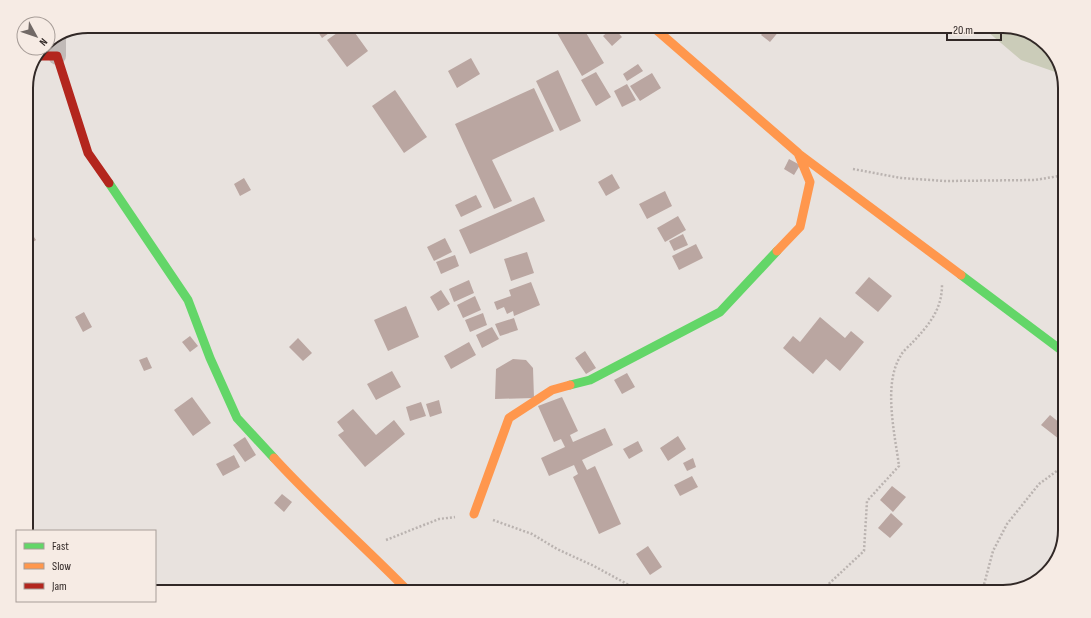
<svg xmlns="http://www.w3.org/2000/svg" width="1091" height="618" viewBox="0 0 1091 618" font-family="'Sofia Sans Condensed',sans-serif">
  <style>
    .green { fill: #cbccb9 }
    .building { fill: #baa6a1 }
    .lines { fill: none; stroke-linecap: round; stroke-linejoin: round }
    .path { stroke: #bab3b0; stroke-width: 2.5; stroke-dasharray: 2 2; stroke-linecap: butt }
    .street { stroke: #c1bab7; stroke-width: 18 }
    .fast { stroke: #63d668; stroke-width: 9 }
    .slow { stroke: #ff974d; stroke-width: 9 }
    .jam { stroke: #b3261e; stroke-width: 9 }
    .rim { fill: none; stroke: #312826; stroke-width: 2 }
  </style>
  <rect width="100%" height="100%" fill="#e8e2de"/>
  <path class="green" d="M 981,26 C 1008,26 1037,29 1054,53 C 1058,59 1059,68 1061,74 L 1021,60 Z"/>
  <path class="building" d="M 314,26 L 339,26 L 322,38 Z
    M 347,26 L 350,26 L 368,51 L 347,67 L 327,40 Z
    M 553,26 L 582,26 L 604,63 L 582,76 Z
    M 769,26 L 776,26 L 780,30 L 770,42 L 761,35 Z
    M 613,27 L 622,37 L 612,46 L 603,36 Z
    M 471,58 L 480,74 L 457,88 L 448,71 Z
    M 638,64 L 643,71 L 627,81 L 623,74 Z
    M 558,70 L 581,121 L 560,131 L 536,81 Z
    M 596,72 L 611,97 L 596,106 L 581,80 Z
    M 652,73 L 661,88 L 640,101 L 630,86 Z
    M 627,84 L 636,100 L 622,107 L 614,91 Z
    M 534,88 L 554,131 L 492,160 L 512,201 L 494,209 L 455,124 Z
    M 395,90 L 427,137 L 404,153 L 372,106 Z
    M 789,159 L 800,165 L 794,175 L 784,169 Z
    M 612,174 L 620,188 L 606,196 L 598,182 Z
    M 244,178 L 251,190 L 240,196 L 234,184 Z
    M 665,191 L 672,206 L 647,219 L 639,204 Z
    M 476,195 L 482,207 L 461,217 L 455,205 Z
    M 534,197 L 545,221 L 470,254 L 459,230 Z
    M 678,216 L 686,230 L 665,242 L 657,228 Z
    M 26,225 L 36,240 L 26,247 Z
    M 683,234 L 688,245 L 674,251 L 669,241 Z
    M 445,238 L 452,252 L 434,261 L 427,247 Z
    M 696,244 L 703,258 L 679,270 L 672,256 Z
    M 527,252 L 534,273 L 511,281 L 504,259 Z
    M 455,255 L 459,266 L 441,274 L 436,262 Z
    M 869,277 L 892,296 L 878,312 L 855,293 Z
    M 469,280 L 474,293 L 454,302 L 449,289 Z
    M 531,282 L 540,305 L 514,316 L 513,311 L 507,314 L 504,307 L 497,310 L 494,302 L 511,296 L 509,290 Z
    M 441,290 L 450,304 L 438,311 L 430,297 Z
    M 475,296 L 481,310 L 463,318 L 457,305 Z
    M 406,306 L 419,337 L 388,351 L 374,320 Z
    M 84,312 L 92,327 L 83,332 L 75,317 Z
    M 483,313 L 487,325 L 470,332 L 465,320 Z
    M 820,317 L 845,338 L 851,331 L 864,342 L 840,371 L 826,359 L 813,374 L 783,348 L 793,336 L 800,342 Z
    M 514,318 L 518,330 L 500,336 L 495,324 Z
    M 492,327 L 499,339 L 482,348 L 476,335 Z
    M 190,336 L 198,346 L 190,352 L 182,342 Z
    M 298,338 L 312,353 L 303,361 L 289,347 Z
    M 469,342 L 476,355 L 451,369 L 444,356 Z
    M 585,351 L 596,368 L 586,374 L 575,358 Z
    M 147,357 L 152,368 L 144,371 L 139,360 Z
    M 513,359 L 526,360 L 533,368 L 534,398 L 495,399 L 496,369 Z
    M 392,371 L 401,387 L 376,400 L 367,384 Z
    M 627,373 L 635,387 L 622,394 L 614,380 Z
    M 192,397 L 211,423 L 193,436 L 174,410 Z
    M 562,397 L 578,431 L 570,435 L 573,442 L 605,428 L 613,445 L 582,460 L 587,470 L 595,466 L 621,524 L 599,534 L 573,477 L 578,474 L 574,465 L 549,476 L 541,458 L 565,447 L 561,439 L 554,442 L 538,406 Z
    M 439,400 L 442,413 L 430,417 L 426,404 Z
    M 421,402 L 426,416 L 410,421 L 406,407 Z
    M 353,409 L 376,435 L 394,420 L 405,434 L 365,467 L 338,435 L 344,431 L 337,422 Z
    M 1050,415 L 1065,427 L 1065,432 L 1059,439 L 1041,425 Z
    M 678,436 L 686,449 L 668,461 L 660,448 Z
    M 245,437 L 256,455 L 245,462 L 233,445 Z
    M 638,441 L 643,451 L 629,459 L 623,449 Z
    M 234,455 L 240,467 L 223,476 L 216,464 Z
    M 693,458 L 696,467 L 687,471 L 683,463 Z
    M 692,476 L 698,487 L 680,496 L 674,485 Z
    M 892,486 L 906,497 L 893,512 L 880,500 Z
    M 282,494 L 292,502 L 284,512 L 274,503 Z
    M 891,513 L 903,524 L 890,538 L 878,528 Z
    M 648,546 L 662,567 L 650,575 L 636,554 Z
    M 319,584 L 324,592 L 312,592 L 311,590 Z"/>
  <g class="lines">
    <path class="path" d="M 853,169 L 901,178 L 945,181 L 1035,180 L 1065,175
      M 493,520 L 532,534 L 557,549 L 594,566 L 627,584 L 636,592
      M 386,540 L 439,519 L 455,517
      M 820,592 L 864,551 L 867,501 L 899,466 C 895,435 883,385 900,357 C 902,352 908,347 912,343 C 928,326 942,310 942,285
      M 982,592 L 993,551 L 1007,524 L 1039,484 L 1065,465"/>
    <path class="street" d="M 57,56 L 57,39"/>
    <path class="fast" d="M 109,183 L 188,300 L 210,358 L 237,418 L 274,458
      M 961,275 L 1065,353
      M 570,385 L 590,380 L 720,312 L 777,251"/>
    <path class="slow" d="M 652,26 L 798,153 L 810,182 L 800,227 L 777,251
      M 799,154 L 961,275
      M 274,458 C 317,505 365,547 409,592
      M 474,514 L 509,418 L 552,390 L 570,385"/>
    <path class="jam" d="M 39,56 L 57,56 L 88,153 L 109,183"/>
  </g>
  <path d="M0 0H1091V618H0ZM88 33H1003A55 55 0 0 1 1058 88V530A55 55 0 0 1 1003 585H88A55 55 0 0 1 33 530V88A55 55 0 0 1 88 33Z" fill="#f6ebe4" fill-rule="evenodd"/>
  <path class="rim" d="M88 33H1003A55 55 0 0 1 1058 88V530A55 55 0 0 1 1003 585H88A55 55 0 0 1 33 530V88A55 55 0 0 1 88 33Z"/>
  <rect x="16" y="530" width="140" height="72" fill="#f6ebe4" stroke="#a79d98"/>
  <rect x="24" y="543" width="20" height="6" fill="#63d668" stroke="#a79d98"/>
  <text x="52" y="550" font-size="12" fill="#312826">Fast</text>
  <rect x="24" y="563" width="20" height="6" fill="#ff974d" stroke="#a79d98"/>
  <text x="52" y="570" font-size="12" fill="#312826">Slow</text>
  <rect x="24" y="583" width="20" height="6" fill="#b3261e" stroke="#a79d98"/>
  <text x="52" y="590" font-size="12" fill="#312826">Jam</text>
  <g transform="translate(36 36) rotate(130)"><circle r="19" fill="#f6ebe4" stroke="#a79d98"/>
  <path d="M0-3L7 15L0 10L-7 15Z" fill="#716966"/>
  <text y="-6" font-size="11" font-weight="bold" text-anchor="middle" fill="#312826">N</text>
  </g>
  <path d="M947 34v6h54v-6" fill="none" stroke="#312826" stroke-width="2"/>
  <text x="953" y="34" font-size="12" fill="#312826" stroke="#f6ebe4" stroke-width="3" paint-order="stroke">20 m</text>
</svg>
